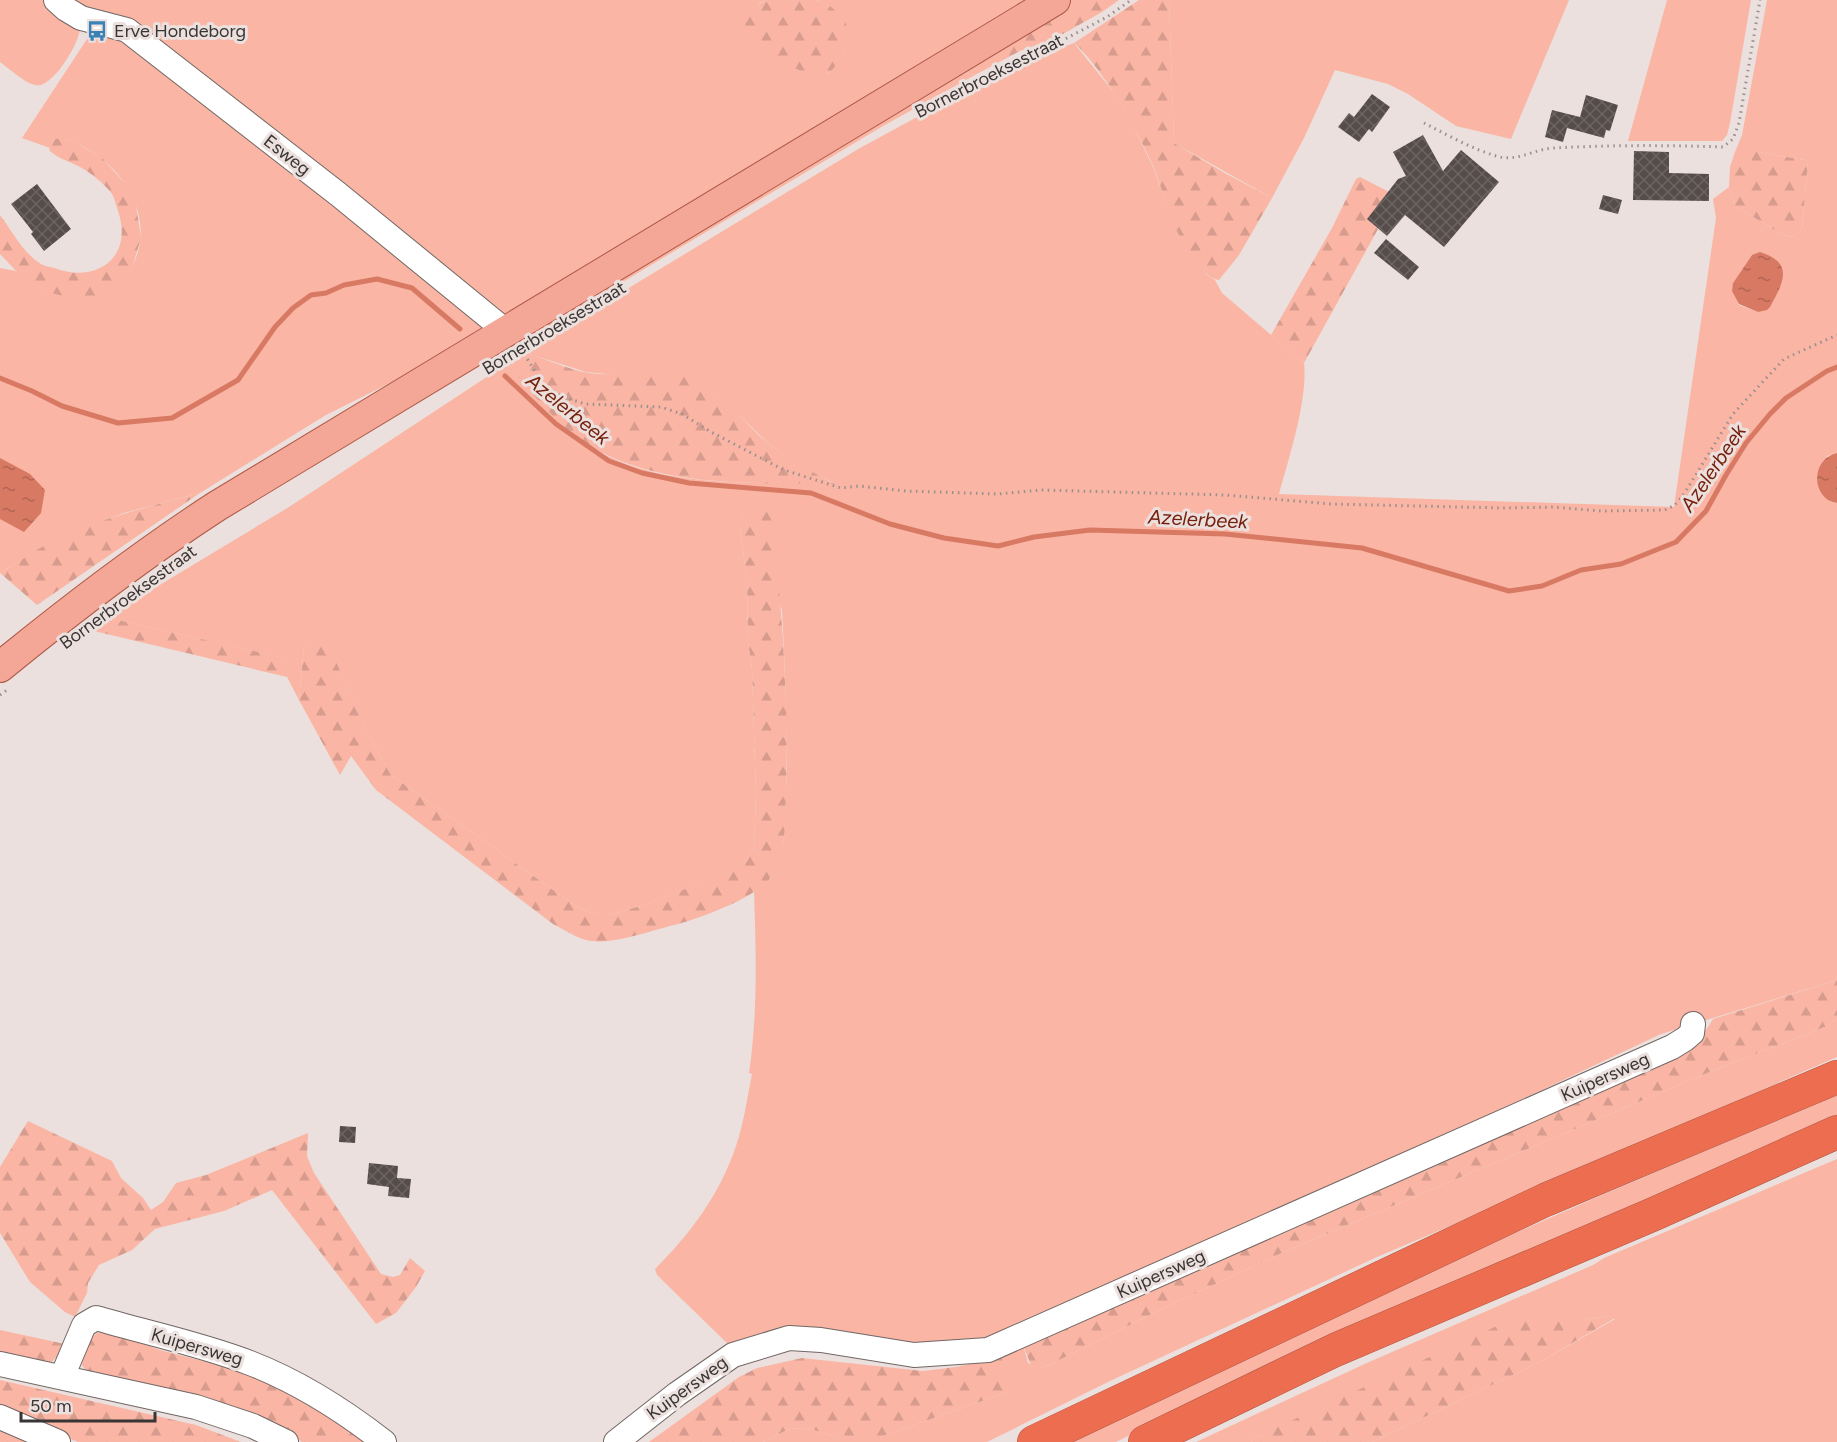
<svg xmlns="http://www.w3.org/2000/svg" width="1837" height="1442" viewBox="0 0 1837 1442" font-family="Figtree,sans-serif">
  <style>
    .grass { fill: #fab5a4; fill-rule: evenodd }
    .forest { fill: url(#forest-firs) }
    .water { fill: url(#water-ripples) }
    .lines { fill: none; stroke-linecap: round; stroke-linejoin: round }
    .stream { stroke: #d87963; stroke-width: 5 }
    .building { fill: url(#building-cross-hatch) }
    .minor-casing { stroke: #706764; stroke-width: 26 }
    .major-casing { stroke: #ae5947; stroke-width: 32 }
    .highway-casing { stroke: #ae5947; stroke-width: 34 }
    .path { stroke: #98908e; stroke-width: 3; stroke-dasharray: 1.5 4.5; stroke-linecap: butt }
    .minor { stroke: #fff; stroke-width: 24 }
    .major { stroke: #f4a797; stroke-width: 30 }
    .highway { stroke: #ed6d51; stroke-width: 33 }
    .labels { text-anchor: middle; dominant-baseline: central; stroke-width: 6; stroke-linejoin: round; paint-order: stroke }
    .poi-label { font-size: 18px; fill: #393534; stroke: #ebe0dd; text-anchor: start }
    .street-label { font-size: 18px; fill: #393534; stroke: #ebe0dd }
    .water-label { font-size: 20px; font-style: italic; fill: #76200d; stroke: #ebe0dd }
  </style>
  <defs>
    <pattern id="forest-firs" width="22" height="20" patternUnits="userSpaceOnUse" patternTransform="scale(1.5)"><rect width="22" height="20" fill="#fab5a4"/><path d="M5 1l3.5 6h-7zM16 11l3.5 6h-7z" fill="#d79c8e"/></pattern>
    <pattern id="water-ripples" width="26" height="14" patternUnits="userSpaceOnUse" patternTransform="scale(1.5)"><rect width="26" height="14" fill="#d87963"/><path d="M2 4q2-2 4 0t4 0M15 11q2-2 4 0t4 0" fill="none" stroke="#b06452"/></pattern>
    <pattern id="building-cross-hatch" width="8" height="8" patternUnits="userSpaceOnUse" patternTransform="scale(1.5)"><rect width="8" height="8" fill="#564d4b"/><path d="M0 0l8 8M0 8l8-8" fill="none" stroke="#6c6463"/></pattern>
  </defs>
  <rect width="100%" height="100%" fill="#ebe0dd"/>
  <path class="grass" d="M 0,0 L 49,0 L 80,27 C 81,41 52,90 35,85 C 23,82 10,69 0,62 Z
    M 64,0 L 768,0 L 759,3 L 768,51 L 803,71 L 814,75 L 830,72 L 844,53 L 828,5 L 818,0 L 1029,0 L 519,312 L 502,316 L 363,205 Z
    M 1169,0 L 1569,0 L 1511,139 L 1456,126 L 1408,94 L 1388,84 L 1335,70 L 1304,138 L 1272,198 L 1174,143 Z
    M 1667,0 L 1751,0 L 1730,123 L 1727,135 L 1722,141 L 1628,141 Z
    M 1767,0 L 1837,0 L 1837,453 L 1827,456 L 1831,502 L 1837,503 L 1837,980 L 1661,1034 L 1425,1145 L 1115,1281 L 1006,1336 L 940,1352 L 795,1326 L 763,1333 L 729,1345 L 657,1275 L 655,1269 C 691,1233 720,1194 736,1146 C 744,1123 747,1098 752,1074 L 749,1073 C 758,1012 756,952 754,891 L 770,879 L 779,859 L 784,839 L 787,767 L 785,674 L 782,610 L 744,514 L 740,519 L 740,530 L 747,580 L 748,642 L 752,669 L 756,794 L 754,848 L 749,856 L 732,871 L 644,905 L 609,915 L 598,915 L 580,909 L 391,775 L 365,729 L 328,644 L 304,645 L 299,700 L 287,677 L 288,659 L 109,618 L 138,598 L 289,507 L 508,363 C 521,380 536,394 551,410 C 559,419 567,430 576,437 C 648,491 749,482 834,483 L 799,466 L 768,443 L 716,393 L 616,375 L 586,372 L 523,352 L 860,148 L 1013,65 L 1074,43 L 1115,94 L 1130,119 L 1154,169 L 1171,218 L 1206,274 L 1215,280 L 1222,293 L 1304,363 C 1308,399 1289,458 1279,494 L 1674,507 L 1716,218 L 1713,199 L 1729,187 L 1735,206 L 1783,235 L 1793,237 L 1802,229 L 1808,162 L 1805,160 L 1758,152 L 1735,152 L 1742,135 ZM 1752,255 C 1767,255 1775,255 1782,270 L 1758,312 L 1739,305 L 1733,283 Z
    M 96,32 L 123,33 L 482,323 L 479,336 L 466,345 L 326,415 L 200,493 L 124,513 L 79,530 L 48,544 L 0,573 L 0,268 L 16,271 L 44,291 L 129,272 C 157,227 131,175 89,150 C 78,144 67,137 54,139 L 50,148 L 22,138 L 87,39 Z
    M 953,70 L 975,75 L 883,126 L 521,343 L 515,337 Z
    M 1837,1019 L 1837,1057 L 1585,1167 L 1575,1173 L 1377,1257 L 1110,1381 L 987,1442 L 763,1442 L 789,1429 L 808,1428 L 835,1437 L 880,1437 L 1005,1393 L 1005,1352 L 1023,1345 L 1028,1363 L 1038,1369 L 1051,1364 L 1166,1307 L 1286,1251 L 1712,1071 L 1827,1026 Z
    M 1837,1095 L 1837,1120 L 1197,1402 L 1116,1442 L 1064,1442 L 1299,1328 L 1602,1195 Z
    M 1837,1159 L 1837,1442 L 1372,1442 L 1540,1362 L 1615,1319 L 1605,1316 L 1585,1320 L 1530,1320 L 1258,1436 L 1251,1442 L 1196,1442 L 1369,1362 L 1593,1265 L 1604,1258 Z"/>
  <path class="forest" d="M 768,0 C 784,0 801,0 816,0 C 824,1 830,6 836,11 C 858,28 847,55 830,72 C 824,73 818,76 812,75 C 794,71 747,40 740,24 C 745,11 756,4 768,0 Z
    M 1071,0 L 1119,0 L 1102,12 L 1054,39 L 1020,51 L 975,75 L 953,70 Z
    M 1139,0 L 1169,0 L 1174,143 L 1223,172 L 1272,198 L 1239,255 L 1219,280 C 1201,279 1176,232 1170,216 C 1164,200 1160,183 1154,168 C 1147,152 1139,137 1131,122 C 1121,101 1091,57 1074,43 Z
    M 62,138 L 76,143 L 102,158 L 130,189 L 136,205 L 141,238 L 133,265 L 129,272 L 98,296 L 71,298 L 44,291 L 19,274 L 0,254 L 0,215 C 12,231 23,253 41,264 C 44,266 50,267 54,268 C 96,284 134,258 118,211 C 116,205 115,199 112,194 C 104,183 89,171 76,165 C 66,160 57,158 49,150 L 54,139 Z
    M 1738,151 L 1758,152 L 1805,160 L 1808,162 L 1802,229 L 1793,237 L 1783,235 L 1735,206 L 1729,187 L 1730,167 L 1735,152 Z
    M 1360,177 L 1399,197 L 1375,226 L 1378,229 L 1304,363 L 1271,335 L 1332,228 L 1356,179 Z
    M 523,352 C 544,358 567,369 589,373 C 624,378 659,366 693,379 C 724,392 743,423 769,444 C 790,460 812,472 835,484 C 749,482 649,490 575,436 C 554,420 524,384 508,363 Z
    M 200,493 L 37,605 L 0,573 C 16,564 31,553 47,544 C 95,519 149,507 200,493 Z
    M 765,509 L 769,512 L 772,517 C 782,609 789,701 786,793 C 785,821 787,853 771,877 C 758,897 698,919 674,925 C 649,931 611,946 586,940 C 575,937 563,929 553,924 L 376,790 L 351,756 L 340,775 L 299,700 L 304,645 L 328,643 L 365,729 L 391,775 L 580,909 L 598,915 L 609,915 L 644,905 L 731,871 L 749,856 L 754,848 L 756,794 L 752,669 L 748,642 L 747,580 L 740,529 L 740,519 L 744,514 Z
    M 109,618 L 289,659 L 287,677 L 94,631 Z
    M 1837,980 L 1837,1019 L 1827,1026 L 1712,1071 L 1286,1251 L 1166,1307 L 1051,1364 L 1038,1369 L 1032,1368 L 1023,1345 L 1433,1167 L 1671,1059 C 1690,1048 1702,1038 1713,1019 Z
    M 28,1121 L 112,1161 L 121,1178 L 143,1198 L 151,1210 L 163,1202 L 176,1183 L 206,1175 L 308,1133 L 307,1156 L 314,1173 L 381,1274 L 393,1277 L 400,1275 L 410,1258 L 425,1271 L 416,1287 L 396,1313 L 376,1324 L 272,1190 L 224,1211 L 155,1229 L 132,1250 L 99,1265 L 88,1283 L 87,1293 L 75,1317 L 65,1312 L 30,1282 L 0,1233 L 0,1167 Z
    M 1605,1316 L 1615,1318 L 1540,1362 L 1372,1442 L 1251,1442 L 1258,1436 L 1497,1326 L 1530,1320 L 1585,1320 Z
    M 0,1330 L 65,1344 L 61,1353 L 48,1365 L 0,1356 Z
    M 108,1331 L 160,1350 L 233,1369 L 301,1396 L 366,1442 L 302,1442 L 281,1428 L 87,1372 L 82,1365 L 86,1341 L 97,1333 Z
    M 1005,1352 L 1005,1393 L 880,1437 L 835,1437 L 808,1428 L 789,1429 L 763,1442 L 649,1442 L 739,1377 L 757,1368 L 802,1358 L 923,1371 L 956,1367 L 987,1360 Z
    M 0,1380 L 196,1425 L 241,1442 L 78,1442 L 0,1410 Z
    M 0,1431 L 27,1442 L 0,1442 Z"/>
  <path class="water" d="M 1760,252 C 1795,263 1783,283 1770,307 L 1767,310 L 1758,312 L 1739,304 L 1732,291 L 1733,283 L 1752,255 Z
    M 1837,453 L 1837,503 C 1811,499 1810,459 1837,453 Z
    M 0,458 L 30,474 L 45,490 L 41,513 L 24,532 L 0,519 Z"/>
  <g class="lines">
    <path class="stream" d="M 505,376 L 556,424 L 609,461 L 642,473 L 689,483 L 811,493 L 890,524 L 944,538 L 998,546 L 1034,537 L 1090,530 L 1225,534 L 1362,548 L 1509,591 L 1542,586 L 1581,570 L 1621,564 L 1676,542 L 1706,511 L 1726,475 L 1746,443 L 1770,414 L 1786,398 L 1827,371 L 1837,367
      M 0,378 L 32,391 L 62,406 L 118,423 L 172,418 L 238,380 L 275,327 L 293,308 L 311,295 L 326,293 L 344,285 L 377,279 L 412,288 L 460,329"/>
  </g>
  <path class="building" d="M 1372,94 L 1390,107 L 1372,132 L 1369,129 L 1359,142 L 1338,127 L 1349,113 L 1354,117 Z
    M 1586,95 L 1618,105 L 1610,131 L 1606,130 L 1604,138 L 1567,128 L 1563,142 L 1545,137 L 1552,110 L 1580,117 Z
    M 1423,135 L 1443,171 L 1461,150 L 1499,182 L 1444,247 L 1405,215 L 1387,236 L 1367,219 L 1398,179 L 1406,176 L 1393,152 Z
    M 1634,151 L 1669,152 L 1669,173 L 1709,174 L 1709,201 L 1633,200 Z
    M 37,184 L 71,229 L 44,251 L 31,234 L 33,232 L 11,204 Z
    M 1603,195 L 1622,200 L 1618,214 L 1599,209 Z
    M 1386,239 L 1419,267 L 1408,280 L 1374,253 Z
    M 340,1126 L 356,1127 L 355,1143 L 339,1142 Z
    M 369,1163 L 398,1166 L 397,1178 L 411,1179 L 409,1198 L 388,1196 L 389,1187 L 367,1184 Z"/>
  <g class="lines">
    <g class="minor-casing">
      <path id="minor" d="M 56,0 L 66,9 L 81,18 L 127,30 L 338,194 L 507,332
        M 0,1364 L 196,1407 L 253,1426 L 286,1442
        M 62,1377 L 84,1325 L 96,1318 C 147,1333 201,1344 250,1363 C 299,1382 343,1410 384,1442
        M 0,1417 L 58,1442
        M 616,1442 L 677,1394 L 733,1355 L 789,1338 L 821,1340 L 914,1355 L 988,1350 L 1672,1047 L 1685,1039 L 1692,1033 L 1693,1024"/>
    </g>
    <g class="major-casing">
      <path id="major" d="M 0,667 C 71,609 140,556 217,506 L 1055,0"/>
    </g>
    <g class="highway-casing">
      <path id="highway" d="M 1034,1442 L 1545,1200 L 1837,1077
        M 1145,1442 L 1335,1350 L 1654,1214 L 1837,1132"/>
    </g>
    <path class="path" d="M 952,92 L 1007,63 L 1048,48 L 1107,17 L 1131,0
      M 1424,123 C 1448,135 1473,150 1500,157 C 1519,161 1535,149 1553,148 C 1610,145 1666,145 1723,147 L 1733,139 L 1739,123 L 1760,0
      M 521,349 L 543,384 L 561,396 L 585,404 L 661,407 L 682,414 L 711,432 L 784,470 L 841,488 L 859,486 L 906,491 L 998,494 L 1041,490 L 1226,495 L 1331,504 L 1503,508 L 1554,507 L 1601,511 L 1665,510 L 1675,505 L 1684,494 L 1733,414 L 1784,359 L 1837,335
      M 0,695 L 7,690"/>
    <use href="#minor" class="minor"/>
    <use href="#major" class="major"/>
    <use href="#highway" class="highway"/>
  </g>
  <defs>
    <g id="bus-bare" transform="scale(1.62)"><path d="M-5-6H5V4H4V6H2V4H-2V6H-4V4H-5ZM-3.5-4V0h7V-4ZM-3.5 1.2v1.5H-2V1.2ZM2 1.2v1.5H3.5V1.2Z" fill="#3a81b6" stroke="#ebe0dd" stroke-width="2.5" paint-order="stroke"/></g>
  </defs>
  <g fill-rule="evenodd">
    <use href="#bus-bare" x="97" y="31"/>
  </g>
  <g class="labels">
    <g class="poi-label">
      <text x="114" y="31">Erve Hondeborg</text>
    </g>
    <g class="street-label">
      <text transform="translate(989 76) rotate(-27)">Bornerbroeksestraat</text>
      <text transform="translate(287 155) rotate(38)">Esweg</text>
      <text transform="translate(554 328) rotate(-31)">Bornerbroeksestraat</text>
      <text transform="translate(128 597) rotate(-36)">Bornerbroeksestraat</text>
      <text transform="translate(1605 1077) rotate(-24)">Kuipersweg</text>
      <text transform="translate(1161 1274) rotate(-24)">Kuipersweg</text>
      <text transform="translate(197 1347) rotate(16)">Kuipersweg</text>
      <text transform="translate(687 1388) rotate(-36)">Kuipersweg</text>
    </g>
    <g class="water-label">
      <text transform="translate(568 409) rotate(39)">Azelerbeek</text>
      <text transform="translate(1713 468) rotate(-56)">Azelerbeek</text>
      <text transform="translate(1198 519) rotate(3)">Azelerbeek</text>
    </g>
  </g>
  <path d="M21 1412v9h134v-9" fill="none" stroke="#393534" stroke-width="3"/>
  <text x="30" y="1412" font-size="18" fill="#393534" stroke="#ebe0dd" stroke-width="4.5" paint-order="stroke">50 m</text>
</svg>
